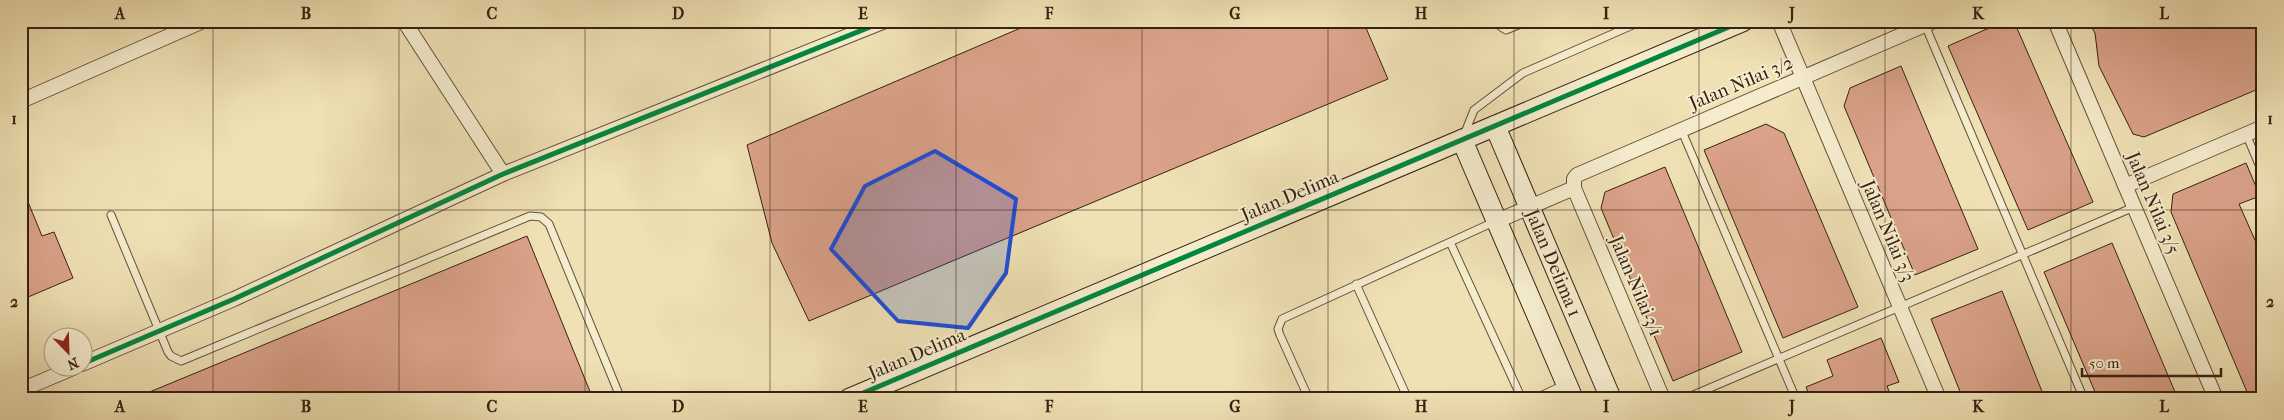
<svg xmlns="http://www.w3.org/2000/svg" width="2284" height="420" viewBox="0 0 2284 420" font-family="'IM FELL French Canon',serif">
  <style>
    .building { fill: #daa289; stroke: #362112 }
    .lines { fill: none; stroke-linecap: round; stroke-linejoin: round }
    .lane-casing { stroke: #64513a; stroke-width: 9 }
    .street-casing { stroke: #64513a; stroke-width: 16 }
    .secondary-casing { stroke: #362112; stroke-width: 22 }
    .lane { stroke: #f5ecce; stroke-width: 7 }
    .street { stroke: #f5ecce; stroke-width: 14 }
    .secondary { stroke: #f5ecce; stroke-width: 20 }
    .cycleway-casing { stroke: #f5ecce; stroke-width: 8 }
    .cycleway { stroke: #00873e; stroke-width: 5 }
    .marked { fill: #1d4ed8; fill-opacity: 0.2; stroke: #1d4ed8; stroke-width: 4; stroke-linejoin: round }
    .grid { fill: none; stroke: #362112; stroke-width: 1; stroke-opacity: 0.55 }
    .labels { text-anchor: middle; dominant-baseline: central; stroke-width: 4; stroke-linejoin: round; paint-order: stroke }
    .street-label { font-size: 19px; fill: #362112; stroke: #f5ecce }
    .neatline { fill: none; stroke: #362112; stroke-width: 2 }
    .grid-label { font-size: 16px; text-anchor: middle; font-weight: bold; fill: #362112 }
  </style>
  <rect width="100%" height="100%" fill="#efe1b4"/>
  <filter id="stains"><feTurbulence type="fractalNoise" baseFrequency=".004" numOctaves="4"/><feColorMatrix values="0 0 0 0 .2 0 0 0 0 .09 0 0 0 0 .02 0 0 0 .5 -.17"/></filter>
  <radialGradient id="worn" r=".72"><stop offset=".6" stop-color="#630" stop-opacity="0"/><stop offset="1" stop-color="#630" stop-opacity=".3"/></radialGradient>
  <path class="building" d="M 1037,21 L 1363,21 L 1388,79 L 809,321 L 772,243 L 747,145 Z
    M 2005,21 L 2016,26 L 2093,202 L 2028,230 L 1948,46 Z
    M 2088,21 L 2263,21 L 2263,87 L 2144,137 L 2133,134 L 2099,66 L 2095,33 Z
    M 1901,66 L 1978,249 L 1915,275 L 1844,106 L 1850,88 Z
    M 1766,124 L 1784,133 L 1858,307 L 1783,338 L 1704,150 Z
    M 2246,163 L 2260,196 L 2239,204 L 2263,258 L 2263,399 L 2250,399 L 2171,212 L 2173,194 Z
    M 1665,167 L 1742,352 L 1673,381 L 1601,208 L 1605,192 Z
    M 21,185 L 42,236 L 54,232 L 73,278 L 21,300 Z
    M 527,236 L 593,399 L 135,399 L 135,398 Z
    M 2112,243 L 2178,399 L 2098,399 L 2044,272 Z
    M 2002,291 L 2045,399 L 1963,399 L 1931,319 Z
    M 1881,338 L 1899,382 L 1887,386 L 1892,399 L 1811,399 L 1806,387 L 1833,376 L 1827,360 Z"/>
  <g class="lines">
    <g class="lane-casing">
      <path id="lane" d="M 1492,21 L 1506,30 L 1528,21
        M 1925,25 L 2084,399
        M 1681,129 L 1796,399
        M 2246,134 L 2263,174
        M 1464,135 L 1474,110 L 1523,73 L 1642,21
        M 111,215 L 168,352 L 171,356 L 181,361 L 530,216 L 541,217 L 549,224 L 621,399
        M 1450,242 L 1522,399
        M 1356,284 L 1408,399
        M 1309,399 L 1280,335 L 1278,329 L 1282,319 L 1496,221
        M 1534,399 L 1566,384
        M 1684,399 L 2134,207"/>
    </g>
    <g class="street-casing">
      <path id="street" d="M 404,21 L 503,174
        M 1779,21 L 1939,399
        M 2055,21 L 2216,399
        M 21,101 L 203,21
        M 2125,186 L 2263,127
        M 1497,221 L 1574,188
        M 82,364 L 234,299 L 503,174 L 885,21
        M 21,390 L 73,368
        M 1663,399 L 1574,188 L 1574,179 L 1577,175 L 1934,21"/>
    </g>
    <g class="secondary-casing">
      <g id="secondary">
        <path id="s1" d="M 1495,126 L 1611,399"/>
        <path d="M 1462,140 L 1573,399"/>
        <path d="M 849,399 L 1743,21"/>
      </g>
    </g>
    <use href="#lane" class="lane"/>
    <use href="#street" class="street"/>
    <use href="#secondary" class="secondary"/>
    <g class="cycleway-casing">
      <path id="cycleway" d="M 82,364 L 234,299 L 503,174 L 885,21
        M 849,399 L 1743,21"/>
    </g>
    <use href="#cycleway" class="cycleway"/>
  </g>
  <path class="marked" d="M 935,151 L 1016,199 L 1006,273 L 968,328 L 898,321 L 831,249 L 865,186 Z"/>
  <path class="grid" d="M 213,21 L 213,399M 399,21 L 399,399M 585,21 L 585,399M 770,21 L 770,399M 956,21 L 956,399M 1142,21 L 1142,399M 1328,21 L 1328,399M 1514,21 L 1514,399M 1699,21 L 1699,399M 1885,21 L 1885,399M 2071,21 L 2071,399M 21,210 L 2263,210"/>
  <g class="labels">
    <g class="street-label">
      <text transform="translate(1741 83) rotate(-23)">Jalan Nilai 3/2</text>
      <text transform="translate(1290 196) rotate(-23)">Jalan Delima</text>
      <text transform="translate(2153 203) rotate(67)">Jalan Nilai 3/5</text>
      <text transform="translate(1888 231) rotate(67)">Jalan Nilai 3/3</text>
      <text stroke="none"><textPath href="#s1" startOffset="149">Jalan Delima 1</textPath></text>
      <text transform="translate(1636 286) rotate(67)">Jalan Nilai 3/1</text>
      <text transform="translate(917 354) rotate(-23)">Jalan Delima</text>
    </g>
  </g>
  <rect width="2284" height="420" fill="none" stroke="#efe1b4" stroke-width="55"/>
  <g transform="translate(68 352) rotate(157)"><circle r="24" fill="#f5ecce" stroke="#a99b83"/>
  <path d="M0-4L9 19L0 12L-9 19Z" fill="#8f2418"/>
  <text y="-8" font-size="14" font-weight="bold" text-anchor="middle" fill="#362112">N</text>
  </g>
  <path d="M2082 368v8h139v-8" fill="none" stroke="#362112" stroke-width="2.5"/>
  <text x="2089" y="368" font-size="15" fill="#362112" stroke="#f5ecce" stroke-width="4" paint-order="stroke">50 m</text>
  <rect x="28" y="28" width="2228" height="364" class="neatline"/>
  <g class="grid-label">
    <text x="120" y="19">A</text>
    <text x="306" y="19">B</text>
    <text x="492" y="19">C</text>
    <text x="678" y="19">D</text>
    <text x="863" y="19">E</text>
    <text x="1049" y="19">F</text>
    <text x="1235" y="19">G</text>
    <text x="1421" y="19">H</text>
    <text x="1606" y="19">I</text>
    <text x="1792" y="19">J</text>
    <text x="1978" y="19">K</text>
    <text x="2164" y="19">L</text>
    <text x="14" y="124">1</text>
    <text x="2270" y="124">1</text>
    <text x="14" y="307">2</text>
    <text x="2270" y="307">2</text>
    <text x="120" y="412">A</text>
    <text x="306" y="412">B</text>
    <text x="492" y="412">C</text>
    <text x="678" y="412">D</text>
    <text x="863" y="412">E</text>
    <text x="1049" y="412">F</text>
    <text x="1235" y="412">G</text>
    <text x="1421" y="412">H</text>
    <text x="1606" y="412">I</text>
    <text x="1792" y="412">J</text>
    <text x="1978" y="412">K</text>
    <text x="2164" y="412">L</text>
  </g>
  <rect width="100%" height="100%" filter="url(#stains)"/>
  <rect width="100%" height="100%" fill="url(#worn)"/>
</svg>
